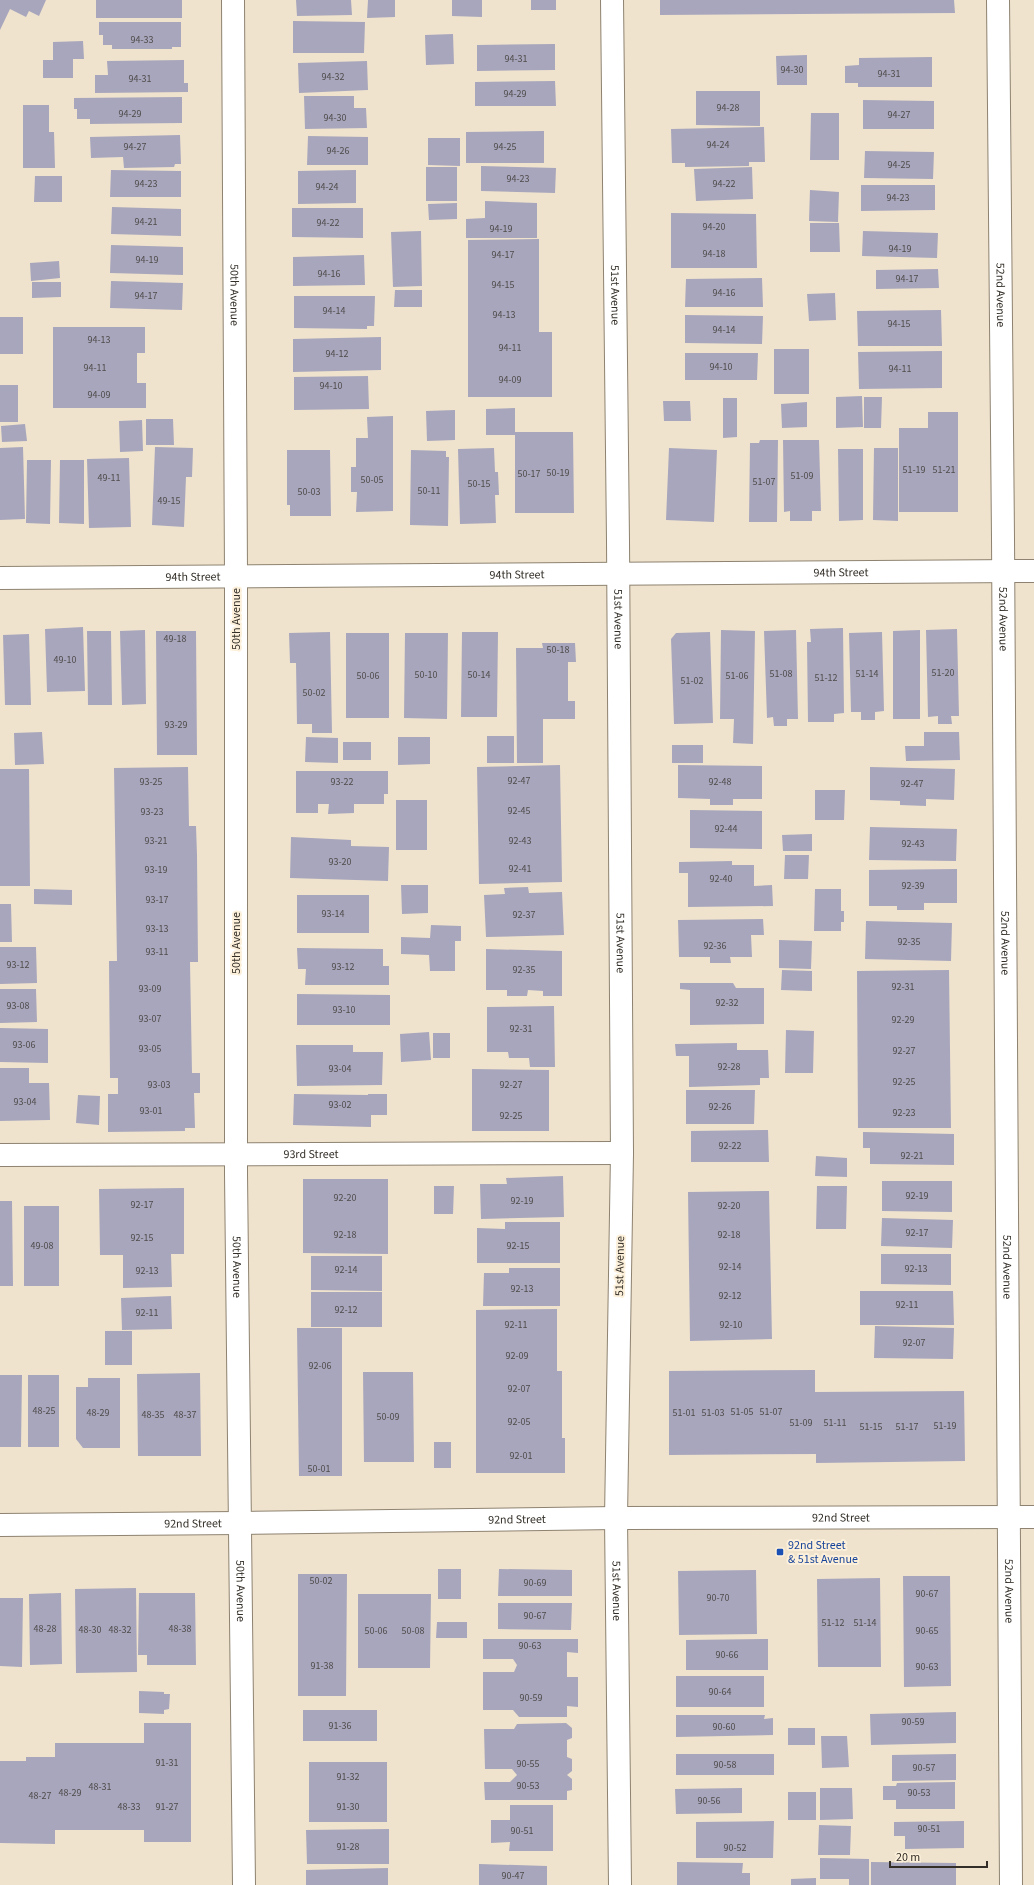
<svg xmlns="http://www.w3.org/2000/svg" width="1034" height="1885" viewBox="0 0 1034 1885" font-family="'Source Sans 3',sans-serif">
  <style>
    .building { fill: #a8a6bc }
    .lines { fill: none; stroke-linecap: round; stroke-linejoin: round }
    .street-casing { stroke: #8e8370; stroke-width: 24 }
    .street { stroke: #fff; stroke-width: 22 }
    .transit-dot { fill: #1a4fb4; stroke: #fcf0db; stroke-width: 1.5 }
    .labels { text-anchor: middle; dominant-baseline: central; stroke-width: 4; stroke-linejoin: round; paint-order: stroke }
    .number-label { font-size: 10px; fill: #504c4c }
    .street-label { font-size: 12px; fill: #332e27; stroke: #fcf0db }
    .transit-label { font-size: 12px; fill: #164399; stroke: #fcf0db; text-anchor: start }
  </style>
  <rect width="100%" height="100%" fill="#efe3ce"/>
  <path class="building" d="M 0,0 L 46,0 L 39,16 L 29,11 L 26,17 L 10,9 L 0,30 Z
    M 96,0 L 182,0 L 182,18 L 96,18 Z
    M 296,0 L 351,0 L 352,15 L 297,16 Z
    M 368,0 L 395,0 L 395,17 L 367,18 Z
    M 452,0 L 482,0 L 482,17 L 452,16 Z
    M 531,0 L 556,0 L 556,10 L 531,10 Z
    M 660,0 L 954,0 L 955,13 L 660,15 Z
    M 293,21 L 365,22 L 364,53 L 293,53 Z
    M 99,22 L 181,22 L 181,47 L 172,47 L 172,49 L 112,49 L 112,45 L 103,45 L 103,35 L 99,35 Z
    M 453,34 L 454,64 L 426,65 L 425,35 Z
    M 83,41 L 84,59 L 73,59 L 73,78 L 43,78 L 43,60 L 53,60 L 53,42 Z
    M 555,44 L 555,70 L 477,71 L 477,45 Z
    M 807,55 L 807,85 L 777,85 L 776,56 Z
    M 932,57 L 932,87 L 858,87 L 858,83 L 845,83 L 845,66 L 859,65 L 859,58 Z
    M 184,60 L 184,83 L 188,83 L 188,92 L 95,93 L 95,75 L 108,75 L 107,61 Z
    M 367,61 L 368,90 L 299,93 L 298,63 Z
    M 555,81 L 556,106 L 475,106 L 475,82 Z
    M 696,91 L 760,91 L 760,126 L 696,125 Z
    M 304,96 L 354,96 L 354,108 L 366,108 L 367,128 L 305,129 Z
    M 182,97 L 182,123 L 90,124 L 90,119 L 77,119 L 77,109 L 74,109 L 74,98 Z
    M 863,100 L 934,101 L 934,129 L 863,129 Z
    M 23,105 L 49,105 L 49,132 L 54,132 L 55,168 L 23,168 Z
    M 811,113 L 839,113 L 839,160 L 810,160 Z
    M 764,127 L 765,162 L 749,162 L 749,166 L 685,167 L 685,163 L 672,163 L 671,129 Z
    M 544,131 L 544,163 L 466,163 L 466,132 Z
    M 180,135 L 181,164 L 175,164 L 174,167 L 124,168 L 123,157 L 91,158 L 90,137 Z
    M 308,136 L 368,137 L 368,165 L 307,165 Z
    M 428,138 L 460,138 L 460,166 L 428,165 Z
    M 865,151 L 934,152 L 933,179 L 864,178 Z
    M 481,166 L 556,168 L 555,193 L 481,191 Z
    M 426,167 L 457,167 L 457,201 L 426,201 Z
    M 752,167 L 753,199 L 696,201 L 694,169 Z
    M 111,170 L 181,171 L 181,197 L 110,197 Z
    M 356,170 L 356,203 L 298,204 L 298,171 Z
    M 35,176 L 62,176 L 62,202 L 34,202 Z
    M 861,185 L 935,185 L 935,210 L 861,211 Z
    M 810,190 L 839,192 L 838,222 L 809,221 Z
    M 485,201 L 537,203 L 537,238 L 466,238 L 466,219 L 485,218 Z
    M 457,203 L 457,219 L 429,220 L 428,204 Z
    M 112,207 L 181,209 L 181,236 L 111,234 Z
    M 292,208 L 363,208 L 363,238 L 292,237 Z
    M 671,213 L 756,214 L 757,268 L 671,268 Z
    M 810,223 L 839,223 L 840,252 L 810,252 Z
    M 421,231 L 422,286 L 393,287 L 391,232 Z
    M 863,231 L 938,233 L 937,258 L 862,256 Z
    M 539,239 L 539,332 L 552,332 L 552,397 L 468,397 L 468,240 Z
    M 111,245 L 183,247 L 183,275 L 110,273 Z
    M 364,255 L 365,285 L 293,286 L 293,257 Z
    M 59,261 L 60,278 L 31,281 L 30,263 Z
    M 938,269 L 939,288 L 876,289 L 876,270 Z
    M 762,278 L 763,307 L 685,307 L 686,279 Z
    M 111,281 L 183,283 L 182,310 L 110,308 Z
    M 32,282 L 61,282 L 61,297 L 32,298 Z
    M 395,290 L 422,290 L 422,307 L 394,307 Z
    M 835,293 L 836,320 L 809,321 L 807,294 Z
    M 294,296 L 375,296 L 374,326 L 367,326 L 367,329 L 294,328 Z
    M 941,310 L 942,346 L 858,346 L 857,311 Z
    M 685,315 L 763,316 L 762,344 L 685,343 Z
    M 0,317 L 23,317 L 23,354 L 0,354 Z
    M 53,327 L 145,327 L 145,353 L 137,353 L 137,383 L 146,383 L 146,408 L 53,408 Z
    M 381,337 L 381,370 L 293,372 L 293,339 Z
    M 774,349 L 809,349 L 809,394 L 774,394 Z
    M 942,351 L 942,388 L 859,389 L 858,352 Z
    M 685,353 L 758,353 L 757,380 L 685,380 Z
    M 368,376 L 369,409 L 294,410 L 294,377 Z
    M 0,385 L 18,385 L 18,422 L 0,422 Z
    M 862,396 L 863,427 L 836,428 L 836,397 Z
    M 864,397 L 882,397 L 881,428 L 864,428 Z
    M 723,398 L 737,398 L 737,437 L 723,438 Z
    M 663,401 L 690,401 L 691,421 L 664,421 Z
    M 807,402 L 807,427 L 782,428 L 781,404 Z
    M 515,408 L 515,432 L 573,432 L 574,513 L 515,513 L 515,435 L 486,435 L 486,409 Z
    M 455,410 L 455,440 L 427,441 L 426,411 Z
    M 928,412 L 958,412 L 958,512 L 899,512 L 899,428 L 928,428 Z
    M 393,416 L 393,511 L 356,512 L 357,492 L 351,492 L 351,467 L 356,467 L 356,438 L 368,438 L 367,417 Z
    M 146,419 L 173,419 L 174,445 L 146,445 Z
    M 142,420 L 143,451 L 120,452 L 119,421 Z
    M 25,424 L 27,441 L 2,442 L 1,426 Z
    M 760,440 L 778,440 L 777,522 L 749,522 L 750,443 L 759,443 Z
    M 783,440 L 819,440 L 821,511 L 812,511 L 812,521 L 790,521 L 790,511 L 784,512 Z
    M 23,447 L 25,519 L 0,520 L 0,448 Z
    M 155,447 L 193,448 L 192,477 L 186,477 L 184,527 L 152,525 Z
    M 494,448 L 495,472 L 498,472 L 499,495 L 495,495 L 496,523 L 460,524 L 458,449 Z
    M 669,448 L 717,450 L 714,522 L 666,520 Z
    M 874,448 L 898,448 L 898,521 L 873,520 Z
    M 838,449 L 863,449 L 863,520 L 839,521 Z
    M 287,450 L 330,450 L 331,516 L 290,516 L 290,505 L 287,505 Z
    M 411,450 L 446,451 L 446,457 L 449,457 L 448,526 L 410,525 Z
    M 129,458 L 131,527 L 89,528 L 87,459 Z
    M 27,460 L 51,460 L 50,524 L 26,523 Z
    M 60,460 L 84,460 L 84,524 L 59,523 Z
    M 83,627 L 85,691 L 47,692 L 45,629 Z
    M 843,628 L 844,713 L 834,714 L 834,722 L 808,722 L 807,642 L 811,642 L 810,629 Z
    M 957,629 L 959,716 L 951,716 L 952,724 L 938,724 L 938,716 L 928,717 L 926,630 Z
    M 145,630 L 146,704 L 122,705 L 120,631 Z
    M 721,630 L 755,631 L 753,744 L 733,743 L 734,719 L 720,719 Z
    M 796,630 L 798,719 L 787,719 L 787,726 L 774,726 L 773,717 L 767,718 L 764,631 Z
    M 920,630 L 920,719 L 893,719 L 893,631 Z
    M 87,631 L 111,631 L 112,705 L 88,705 Z
    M 156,631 L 196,631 L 197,755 L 157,755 Z
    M 330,632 L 332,733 L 312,733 L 312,724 L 297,724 L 296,663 L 290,663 L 289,633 Z
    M 462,632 L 498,632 L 497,717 L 461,717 Z
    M 710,632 L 713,723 L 674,724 L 671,639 L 676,633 Z
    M 882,632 L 884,711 L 875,712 L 875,720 L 861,720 L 861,712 L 851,712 L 849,633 Z
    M 346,633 L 389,633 L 389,718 L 346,718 Z
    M 405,633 L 448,633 L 447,719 L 404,718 Z
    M 29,634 L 31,705 L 5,705 L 3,635 Z
    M 542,643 L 575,643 L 576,662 L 568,662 L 568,701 L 575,701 L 575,719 L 543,719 L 543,763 L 517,763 L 516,648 L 543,648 Z
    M 42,732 L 44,764 L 15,765 L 14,733 Z
    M 924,732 L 959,732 L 960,760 L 906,761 L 905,746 L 924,746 Z
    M 487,736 L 514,736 L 514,763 L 487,763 Z
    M 306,737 L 338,738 L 338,763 L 305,762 Z
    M 398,737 L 430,737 L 430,764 L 398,765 Z
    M 343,742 L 371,742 L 371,760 L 343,760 Z
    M 672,745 L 703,745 L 703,763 L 672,763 Z
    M 560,765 L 562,882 L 479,884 L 477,767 Z
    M 678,765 L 762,766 L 762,799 L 733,799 L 733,805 L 710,805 L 710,799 L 678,798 Z
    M 188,767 L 189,826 L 196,826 L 197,855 L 198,962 L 190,962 L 192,1073 L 200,1073 L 200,1093 L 194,1093 L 195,1128 L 185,1128 L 185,1131 L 108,1132 L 108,1094 L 118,1094 L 118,1078 L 110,1078 L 109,961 L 117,961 L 114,768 Z
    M 870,767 L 955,769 L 954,800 L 926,799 L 926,806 L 900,805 L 900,801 L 870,800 Z
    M 0,769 L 29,769 L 30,886 L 0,886 Z
    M 296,771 L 388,771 L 388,794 L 384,794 L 384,804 L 354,804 L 354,813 L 328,814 L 329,804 L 318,804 L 318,813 L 296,813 Z
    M 815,790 L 845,790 L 844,820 L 815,820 Z
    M 396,800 L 427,800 L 427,850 L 396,850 Z
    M 690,810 L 762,811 L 762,849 L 690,848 Z
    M 870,827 L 957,829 L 956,861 L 869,860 Z
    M 812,834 L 812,851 L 783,851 L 782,835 Z
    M 291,837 L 351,840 L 351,846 L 389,847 L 388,881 L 290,878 Z
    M 785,855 L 809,855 L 808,879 L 784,879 Z
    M 732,861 L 732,865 L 754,865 L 754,886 L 772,885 L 773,906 L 688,907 L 688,873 L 679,873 L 679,862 Z
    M 957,869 L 957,903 L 924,903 L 924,910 L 897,910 L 897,906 L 869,906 L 869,870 Z
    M 401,885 L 428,885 L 428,913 L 402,914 Z
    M 528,887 L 529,893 L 562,892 L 564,935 L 486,937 L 484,895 L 505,894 L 504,888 Z
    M 34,889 L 72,890 L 72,905 L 34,904 Z
    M 815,889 L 841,889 L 841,911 L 844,911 L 844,922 L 841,922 L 841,931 L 814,931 Z
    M 297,895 L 369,895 L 369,933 L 297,933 Z
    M 0,904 L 11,904 L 12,942 L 0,942 Z
    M 763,919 L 764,935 L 751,935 L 752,957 L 730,957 L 731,963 L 710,963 L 710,957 L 679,957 L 678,920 Z
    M 866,921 L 952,923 L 951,961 L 865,959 Z
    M 431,925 L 461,926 L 461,941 L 455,941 L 455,971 L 430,971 L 429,955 L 401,954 L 401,937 L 430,938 Z
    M 779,940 L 812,941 L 811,969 L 779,968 Z
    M 0,947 L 36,947 L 37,983 L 0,984 Z
    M 297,948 L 383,949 L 383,966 L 389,966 L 389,985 L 305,985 L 306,969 L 298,969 Z
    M 486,949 L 562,951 L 562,996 L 543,996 L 543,991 L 528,990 L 527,996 L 507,996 L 507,990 L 486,990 Z
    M 782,970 L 812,971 L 812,991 L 781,990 Z
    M 949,970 L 951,1128 L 858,1128 L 857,971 Z
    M 680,983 L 733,983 L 736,988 L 764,988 L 764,1024 L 690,1025 L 690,990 L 680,989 Z
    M 0,989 L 36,989 L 37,1022 L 0,1023 Z
    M 297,994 L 390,995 L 390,1025 L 297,1025 Z
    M 554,1006 L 555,1067 L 530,1067 L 529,1058 L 509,1058 L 508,1052 L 487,1052 L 487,1007 Z
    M 0,1028 L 48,1029 L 48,1063 L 0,1062 Z
    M 786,1030 L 814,1031 L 813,1073 L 785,1073 Z
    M 429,1032 L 431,1060 L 401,1062 L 400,1034 Z
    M 433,1033 L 450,1033 L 450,1058 L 433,1058 Z
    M 737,1043 L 737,1050 L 768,1050 L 769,1078 L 760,1078 L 760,1085 L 689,1087 L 689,1056 L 676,1056 L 675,1044 Z
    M 296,1045 L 353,1045 L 353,1052 L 383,1052 L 382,1085 L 297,1086 Z
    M 0,1068 L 29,1068 L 29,1083 L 49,1083 L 50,1120 L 0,1121 Z
    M 472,1069 L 549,1070 L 549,1131 L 472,1131 Z
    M 686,1090 L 755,1090 L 754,1124 L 686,1124 Z
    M 294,1094 L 368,1095 L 368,1094 L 387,1094 L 387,1115 L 371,1115 L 371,1127 L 293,1125 Z
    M 78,1095 L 100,1096 L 99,1125 L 76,1123 Z
    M 768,1130 L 769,1162 L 691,1162 L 691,1131 Z
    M 863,1132 L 954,1134 L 954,1165 L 870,1164 L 870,1148 L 863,1148 Z
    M 816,1156 L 847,1158 L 847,1177 L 815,1176 Z
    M 563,1176 L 564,1217 L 481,1219 L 480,1184 L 507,1184 L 506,1178 Z
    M 303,1179 L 388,1179 L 388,1254 L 303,1253 Z
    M 882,1181 L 952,1181 L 952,1212 L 882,1211 Z
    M 434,1186 L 454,1186 L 453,1214 L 434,1214 Z
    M 817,1186 L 847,1186 L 846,1229 L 816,1229 Z
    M 184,1188 L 184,1254 L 171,1254 L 172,1287 L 123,1288 L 123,1255 L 100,1255 L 99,1189 Z
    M 769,1191 L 772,1339 L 690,1341 L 688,1192 Z
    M 0,1201 L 12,1201 L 13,1286 L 0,1286 Z
    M 24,1206 L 59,1206 L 59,1286 L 24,1286 Z
    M 882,1218 L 953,1220 L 952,1248 L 881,1246 Z
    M 505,1222 L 560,1222 L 560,1263 L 477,1263 L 477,1228 L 505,1229 Z
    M 881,1254 L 951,1254 L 951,1285 L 881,1284 Z
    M 311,1256 L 382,1256 L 382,1291 L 311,1290 Z
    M 509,1268 L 560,1268 L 560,1306 L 483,1306 L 484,1273 L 509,1273 Z
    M 860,1291 L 953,1291 L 954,1325 L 860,1325 Z
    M 311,1292 L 382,1292 L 382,1327 L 311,1327 Z
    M 171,1296 L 172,1329 L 122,1330 L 121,1298 Z
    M 557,1309 L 557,1371 L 562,1371 L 562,1438 L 565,1438 L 565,1473 L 476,1473 L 476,1310 Z
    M 875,1326 L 954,1328 L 953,1359 L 874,1358 Z
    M 297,1328 L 342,1328 L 342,1476 L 299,1476 Z
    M 105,1331 L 132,1331 L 132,1365 L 105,1365 Z
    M 815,1370 L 815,1392 L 964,1391 L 965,1461 L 816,1463 L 816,1454 L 669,1455 L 669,1371 Z
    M 363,1372 L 413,1372 L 414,1462 L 364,1462 Z
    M 200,1373 L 201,1456 L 138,1456 L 137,1374 Z
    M 0,1375 L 22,1375 L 21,1447 L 0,1447 Z
    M 28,1375 L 59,1375 L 59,1447 L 28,1447 Z
    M 88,1378 L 120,1378 L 120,1448 L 83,1448 L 76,1439 L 76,1387 L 88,1387 Z
    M 434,1442 L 451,1442 L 451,1468 L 434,1468 Z
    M 438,1569 L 461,1569 L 461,1599 L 438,1599 Z
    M 499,1569 L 572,1570 L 572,1596 L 498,1596 Z
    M 756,1570 L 757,1634 L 679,1635 L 678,1571 Z
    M 298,1574 L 347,1574 L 346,1696 L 298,1696 Z
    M 903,1576 L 950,1576 L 951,1686 L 904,1687 Z
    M 880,1578 L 881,1667 L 818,1667 L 817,1579 Z
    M 136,1588 L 137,1672 L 76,1673 L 75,1589 Z
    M 61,1593 L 62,1664 L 30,1665 L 29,1594 Z
    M 139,1593 L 195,1593 L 196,1665 L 147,1665 L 147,1655 L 138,1655 Z
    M 358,1594 L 431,1594 L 430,1668 L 358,1668 Z
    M 0,1598 L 23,1598 L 22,1667 L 0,1666 Z
    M 498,1603 L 572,1603 L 571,1630 L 498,1629 Z
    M 437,1622 L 467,1622 L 467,1638 L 436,1638 Z
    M 483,1639 L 578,1639 L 578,1653 L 567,1652 L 567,1677 L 578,1677 L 578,1707 L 567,1706 L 567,1717 L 519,1717 L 513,1710 L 483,1710 L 483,1672 L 514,1672 L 517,1665 L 513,1659 L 483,1659 Z
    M 768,1639 L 768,1670 L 686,1670 L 686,1640 Z
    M 676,1676 L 764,1676 L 764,1707 L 676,1707 Z
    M 139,1691 L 164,1692 L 164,1694 L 170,1694 L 169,1709 L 164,1710 L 164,1714 L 139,1713 Z
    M 303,1710 L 377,1710 L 377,1741 L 303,1741 Z
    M 956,1712 L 956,1743 L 871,1745 L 870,1714 Z
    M 676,1715 L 765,1715 L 764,1719 L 773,1718 L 773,1735 L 676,1737 Z
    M 144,1723 L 191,1723 L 191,1842 L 144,1842 L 144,1830 L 55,1830 L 55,1844 L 0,1843 L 0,1761 L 26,1761 L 26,1757 L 55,1757 L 55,1743 L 144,1743 Z
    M 566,1723 L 572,1728 L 572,1738 L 567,1740 L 567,1757 L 572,1759 L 572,1771 L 567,1775 L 572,1779 L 572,1790 L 567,1791 L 567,1800 L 485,1800 L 484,1782 L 510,1782 L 517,1775 L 512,1769 L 485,1769 L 484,1729 L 514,1729 L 517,1724 Z
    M 788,1728 L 815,1728 L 815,1745 L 788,1745 Z
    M 821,1736 L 847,1736 L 849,1767 L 822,1768 Z
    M 676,1754 L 774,1754 L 774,1775 L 676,1775 Z
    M 956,1754 L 956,1780 L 892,1781 L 892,1755 Z
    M 309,1762 L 387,1762 L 387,1822 L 309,1822 Z
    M 955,1782 L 955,1809 L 896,1809 L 896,1800 L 883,1800 L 883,1786 L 896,1786 L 897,1783 Z
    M 742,1788 L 742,1813 L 676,1814 L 675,1789 Z
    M 820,1788 L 852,1788 L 853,1819 L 820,1820 Z
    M 788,1792 L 816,1792 L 816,1820 L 788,1820 Z
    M 510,1805 L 553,1805 L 553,1851 L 509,1851 L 510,1842 L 491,1843 L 491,1820 L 510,1820 Z
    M 774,1821 L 773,1858 L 696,1858 L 696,1822 Z
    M 964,1821 L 964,1848 L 905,1849 L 905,1836 L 894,1836 L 894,1822 Z
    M 819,1825 L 851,1826 L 850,1855 L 818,1855 Z
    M 389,1829 L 389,1864 L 307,1864 L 306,1830 Z
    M 820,1858 L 869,1859 L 869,1885 L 849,1885 L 849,1879 L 820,1879 Z
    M 677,1862 L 743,1863 L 742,1873 L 750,1873 L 750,1885 L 677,1885 Z
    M 871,1862 L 956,1863 L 956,1885 L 871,1885 Z
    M 479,1864 L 547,1866 L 547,1885 L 479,1885 Z
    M 388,1868 L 388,1885 L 306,1885 L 306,1870 Z
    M 816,1878 L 816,1885 L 791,1885 L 791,1879 Z"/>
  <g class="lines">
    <g class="street-casing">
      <g id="street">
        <path id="s1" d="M 233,0 L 236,575 L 236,1174 L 244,1885"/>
        <path id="s2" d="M 612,0 L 618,541 L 622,1153 L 616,1518 L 620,1885"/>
        <path id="s3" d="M 998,0 L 1003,538 L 1011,1885"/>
        <path id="s4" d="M 0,578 L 1034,571"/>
        <path id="s5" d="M 0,1155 L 622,1153"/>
        <path id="s6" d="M 0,1525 L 239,1523 L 616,1518 L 1034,1517"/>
      </g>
    </g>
    <use href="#street" class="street"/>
  </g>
  <rect class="transit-dot" x="776" y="1548" width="8" height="8" rx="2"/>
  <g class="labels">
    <g class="number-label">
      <text x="142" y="40">94-33</text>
      <text x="516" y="59">94-31</text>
      <text x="792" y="70">94-30</text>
      <text x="889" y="74">94-31</text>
      <text x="333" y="77">94-32</text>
      <text x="140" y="79">94-31</text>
      <text x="515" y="94">94-29</text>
      <text x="728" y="108">94-28</text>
      <text x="130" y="114">94-29</text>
      <text x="899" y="115">94-27</text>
      <text x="335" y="118">94-30</text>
      <text x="718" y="145">94-24</text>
      <text x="135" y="147">94-27</text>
      <text x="505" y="147">94-25</text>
      <text x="338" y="151">94-26</text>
      <text x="899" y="165">94-25</text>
      <text x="518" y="179">94-23</text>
      <text x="146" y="184">94-23</text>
      <text x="724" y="184">94-22</text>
      <text x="327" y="187">94-24</text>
      <text x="898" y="198">94-23</text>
      <text x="146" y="222">94-21</text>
      <text x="328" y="223">94-22</text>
      <text x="714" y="227">94-20</text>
      <text x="501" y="229">94-19</text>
      <text x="900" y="249">94-19</text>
      <text x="714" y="254">94-18</text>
      <text x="503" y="255">94-17</text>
      <text x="147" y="260">94-19</text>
      <text x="329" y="274">94-16</text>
      <text x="907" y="279">94-17</text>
      <text x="503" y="285">94-15</text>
      <text x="724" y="293">94-16</text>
      <text x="146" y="296">94-17</text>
      <text x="334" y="311">94-14</text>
      <text x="504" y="315">94-13</text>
      <text x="899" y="324">94-15</text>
      <text x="724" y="330">94-14</text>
      <text x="99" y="340">94-13</text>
      <text x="510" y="348">94-11</text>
      <text x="337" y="354">94-12</text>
      <text x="721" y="367">94-10</text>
      <text x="95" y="368">94-11</text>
      <text x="900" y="369">94-11</text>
      <text x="510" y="380">94-09</text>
      <text x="331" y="386">94-10</text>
      <text x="99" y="395">94-09</text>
      <text x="914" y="470">51-19</text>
      <text x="944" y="470">51-21</text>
      <text x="558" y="473">50-19</text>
      <text x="529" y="474">50-17</text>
      <text x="802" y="476">51-09</text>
      <text x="109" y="478">49-11</text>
      <text x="372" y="480">50-05</text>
      <text x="764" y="482">51-07</text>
      <text x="479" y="484">50-15</text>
      <text x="429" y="491">50-11</text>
      <text x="309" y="492">50-03</text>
      <text x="169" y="501">49-15</text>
      <text x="175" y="639">49-18</text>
      <text x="558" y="650">50-18</text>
      <text x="65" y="660">49-10</text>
      <text x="943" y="673">51-20</text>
      <text x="781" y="674">51-08</text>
      <text x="867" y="674">51-14</text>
      <text x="426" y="675">50-10</text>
      <text x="479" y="675">50-14</text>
      <text x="368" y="676">50-06</text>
      <text x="737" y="676">51-06</text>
      <text x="826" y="678">51-12</text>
      <text x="692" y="681">51-02</text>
      <text x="314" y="693">50-02</text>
      <text x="176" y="725">93-29</text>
      <text x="519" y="781">92-47</text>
      <text x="151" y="782">93-25</text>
      <text x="342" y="782">93-22</text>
      <text x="720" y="782">92-48</text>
      <text x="912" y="784">92-47</text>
      <text x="519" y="811">92-45</text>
      <text x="152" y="812">93-23</text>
      <text x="726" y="829">92-44</text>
      <text x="156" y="841">93-21</text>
      <text x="520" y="841">92-43</text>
      <text x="913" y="844">92-43</text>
      <text x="340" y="862">93-20</text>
      <text x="520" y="869">92-41</text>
      <text x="156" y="870">93-19</text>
      <text x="721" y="879">92-40</text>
      <text x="913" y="886">92-39</text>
      <text x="157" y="900">93-17</text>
      <text x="333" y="914">93-14</text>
      <text x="524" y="915">92-37</text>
      <text x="157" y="929">93-13</text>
      <text x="909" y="942">92-35</text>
      <text x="715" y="946">92-36</text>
      <text x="157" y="952">93-11</text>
      <text x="18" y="965">93-12</text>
      <text x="343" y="967">93-12</text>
      <text x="524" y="970">92-35</text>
      <text x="903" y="987">92-31</text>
      <text x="150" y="989">93-09</text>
      <text x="727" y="1003">92-32</text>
      <text x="18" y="1006">93-08</text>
      <text x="344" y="1010">93-10</text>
      <text x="150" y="1019">93-07</text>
      <text x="903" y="1020">92-29</text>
      <text x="521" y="1029">92-31</text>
      <text x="24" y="1045">93-06</text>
      <text x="150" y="1049">93-05</text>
      <text x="904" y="1051">92-27</text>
      <text x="729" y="1067">92-28</text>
      <text x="340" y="1069">93-04</text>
      <text x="904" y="1082">92-25</text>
      <text x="159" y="1085">93-03</text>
      <text x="511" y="1085">92-27</text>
      <text x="25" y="1102">93-04</text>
      <text x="340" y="1105">93-02</text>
      <text x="720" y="1107">92-26</text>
      <text x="151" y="1111">93-01</text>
      <text x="904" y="1113">92-23</text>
      <text x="511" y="1116">92-25</text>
      <text x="730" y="1146">92-22</text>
      <text x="912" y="1156">92-21</text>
      <text x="917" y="1196">92-19</text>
      <text x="345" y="1198">92-20</text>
      <text x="522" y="1201">92-19</text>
      <text x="142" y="1205">92-17</text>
      <text x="729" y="1206">92-20</text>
      <text x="917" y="1233">92-17</text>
      <text x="345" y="1235">92-18</text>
      <text x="729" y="1235">92-18</text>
      <text x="142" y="1238">92-15</text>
      <text x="42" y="1246">49-08</text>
      <text x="518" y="1246">92-15</text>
      <text x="730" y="1267">92-14</text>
      <text x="916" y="1269">92-13</text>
      <text x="346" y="1270">92-14</text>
      <text x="147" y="1271">92-13</text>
      <text x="522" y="1289">92-13</text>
      <text x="730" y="1296">92-12</text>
      <text x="907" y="1305">92-11</text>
      <text x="346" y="1310">92-12</text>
      <text x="147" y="1313">92-11</text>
      <text x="516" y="1325">92-11</text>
      <text x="731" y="1325">92-10</text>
      <text x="914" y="1343">92-07</text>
      <text x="517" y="1356">92-09</text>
      <text x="320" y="1366">92-06</text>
      <text x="519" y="1389">92-07</text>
      <text x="44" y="1411">48-25</text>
      <text x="742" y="1412">51-05</text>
      <text x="771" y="1412">51-07</text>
      <text x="98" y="1413">48-29</text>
      <text x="684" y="1413">51-01</text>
      <text x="713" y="1413">51-03</text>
      <text x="153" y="1415">48-35</text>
      <text x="185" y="1415">48-37</text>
      <text x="388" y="1417">50-09</text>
      <text x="519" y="1422">92-05</text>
      <text x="801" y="1423">51-09</text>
      <text x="835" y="1423">51-11</text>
      <text x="945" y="1426">51-19</text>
      <text x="871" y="1427">51-15</text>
      <text x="907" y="1427">51-17</text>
      <text x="521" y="1456">92-01</text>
      <text x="319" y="1469">50-01</text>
      <text x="321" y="1581">50-02</text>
      <text x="535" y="1583">90-69</text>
      <text x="927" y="1594">90-67</text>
      <text x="718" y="1598">90-70</text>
      <text x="535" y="1616">90-67</text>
      <text x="833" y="1623">51-12</text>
      <text x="865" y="1623">51-14</text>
      <text x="45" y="1629">48-28</text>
      <text x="180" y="1629">48-38</text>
      <text x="90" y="1630">48-30</text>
      <text x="120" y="1630">48-32</text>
      <text x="376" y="1631">50-06</text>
      <text x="413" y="1631">50-08</text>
      <text x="927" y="1631">90-65</text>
      <text x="530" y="1646">90-63</text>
      <text x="727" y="1655">90-66</text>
      <text x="322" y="1666">91-38</text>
      <text x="927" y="1667">90-63</text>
      <text x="720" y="1692">90-64</text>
      <text x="531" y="1698">90-59</text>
      <text x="913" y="1722">90-59</text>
      <text x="340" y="1726">91-36</text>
      <text x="724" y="1727">90-60</text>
      <text x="167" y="1763">91-31</text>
      <text x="528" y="1764">90-55</text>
      <text x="725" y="1765">90-58</text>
      <text x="924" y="1768">90-57</text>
      <text x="348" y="1777">91-32</text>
      <text x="528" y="1786">90-53</text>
      <text x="100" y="1787">48-31</text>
      <text x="70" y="1793">48-29</text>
      <text x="919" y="1793">90-53</text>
      <text x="40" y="1796">48-27</text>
      <text x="709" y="1801">90-56</text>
      <text x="129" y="1807">48-33</text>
      <text x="167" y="1807">91-27</text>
      <text x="348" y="1807">91-30</text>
      <text x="929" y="1829">90-51</text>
      <text x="522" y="1831">90-51</text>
      <text x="348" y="1847">91-28</text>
      <text x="735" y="1848">90-52</text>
      <text x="513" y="1876">90-47</text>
    </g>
    <g class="street-label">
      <text stroke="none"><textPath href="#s1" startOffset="295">50th Avenue</textPath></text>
      <text stroke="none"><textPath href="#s2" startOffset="295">51st Avenue</textPath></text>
      <text stroke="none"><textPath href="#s3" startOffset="295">52nd Avenue</textPath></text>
      <text stroke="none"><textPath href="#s4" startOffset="841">94th Street</textPath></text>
      <text stroke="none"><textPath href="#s4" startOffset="517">94th Street</textPath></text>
      <text stroke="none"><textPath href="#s4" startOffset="193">94th Street</textPath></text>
      <text stroke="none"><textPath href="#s3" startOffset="619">52nd Avenue</textPath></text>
      <text transform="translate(236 619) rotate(-90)">50th Avenue</text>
      <text stroke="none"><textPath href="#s2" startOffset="619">51st Avenue</textPath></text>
      <text stroke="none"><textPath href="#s3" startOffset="943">52nd Avenue</textPath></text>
      <text transform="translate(236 943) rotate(-90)">50th Avenue</text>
      <text stroke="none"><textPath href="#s2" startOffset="943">51st Avenue</textPath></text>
      <text stroke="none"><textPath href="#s5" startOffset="311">93rd Street</textPath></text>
      <text transform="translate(620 1266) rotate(-89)">51st Avenue</text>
      <text stroke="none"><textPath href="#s3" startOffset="1267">52nd Avenue</textPath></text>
      <text stroke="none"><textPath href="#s1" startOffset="1267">50th Avenue</textPath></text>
      <text stroke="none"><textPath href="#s6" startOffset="841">92nd Street</textPath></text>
      <text stroke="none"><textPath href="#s6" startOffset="517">92nd Street</textPath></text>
      <text stroke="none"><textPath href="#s6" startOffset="193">92nd Street</textPath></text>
      <text stroke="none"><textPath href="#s1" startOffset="1591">50th Avenue</textPath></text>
      <text stroke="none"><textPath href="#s2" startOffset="1591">51st Avenue</textPath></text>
      <text stroke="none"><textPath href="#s3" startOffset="1591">52nd Avenue</textPath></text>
    </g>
    <g class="transit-label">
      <text x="788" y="1545">92nd Street<tspan x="788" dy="14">&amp; 51st Avenue</tspan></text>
    </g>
  </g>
  <path d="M890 1861v6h97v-6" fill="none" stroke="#332e27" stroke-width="2"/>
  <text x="896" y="1861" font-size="12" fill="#332e27" stroke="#fcf0db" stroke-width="3" paint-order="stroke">20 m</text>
</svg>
